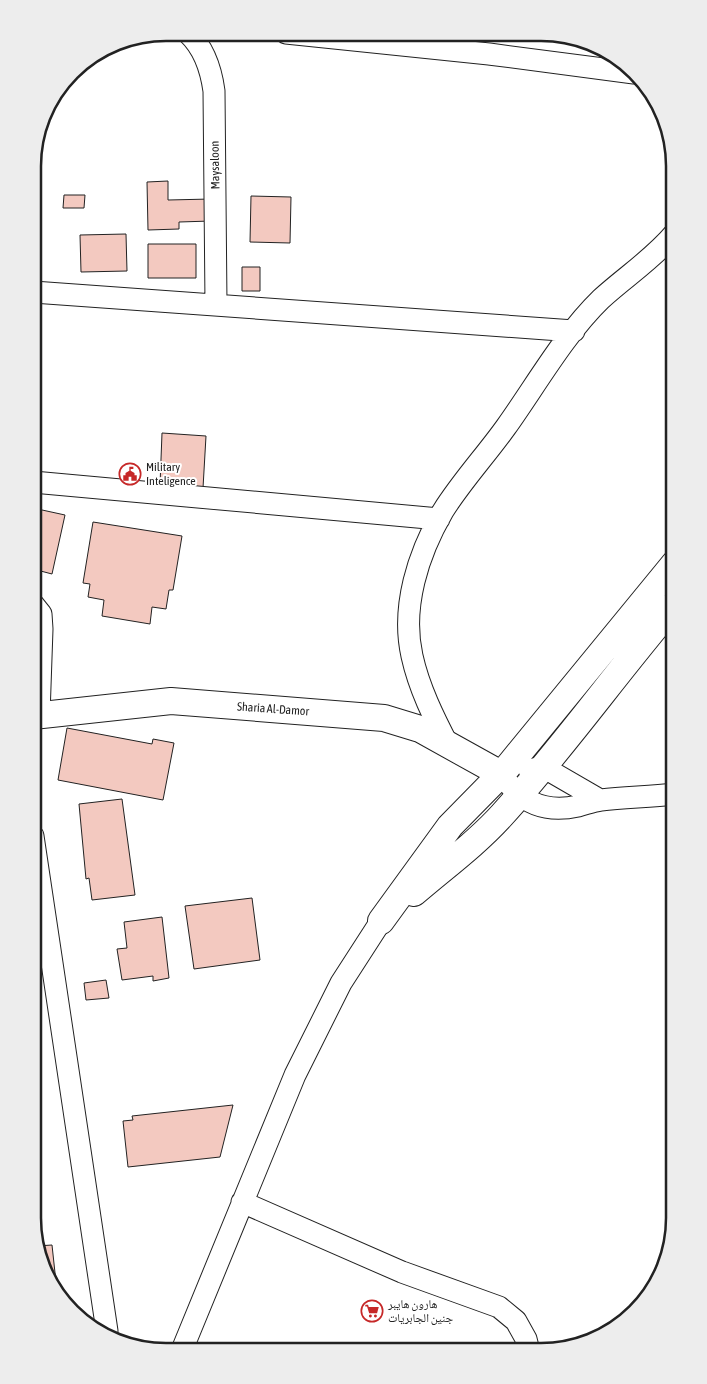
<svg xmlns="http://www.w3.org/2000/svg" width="707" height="1384" viewBox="0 0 707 1384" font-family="'Asap Condensed','Noto Naskh Arabic',sans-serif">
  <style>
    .building { fill: #f3c9c0; stroke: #222 }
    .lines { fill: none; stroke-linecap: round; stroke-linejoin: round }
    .minor-casing { stroke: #222; stroke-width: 23 }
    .tertiary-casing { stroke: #222; stroke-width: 28 }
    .minor { stroke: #fff; stroke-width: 21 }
    .tertiary { stroke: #fff; stroke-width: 26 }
    .labels { text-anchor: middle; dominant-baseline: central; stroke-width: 4; stroke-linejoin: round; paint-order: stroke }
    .street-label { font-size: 12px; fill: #222; stroke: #fff }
    .poi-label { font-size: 12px; fill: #222; stroke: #fff; text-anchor: start }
    .rim { fill: none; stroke: #222; stroke-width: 2.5 }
  </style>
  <rect width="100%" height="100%" fill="#fff"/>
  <path class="building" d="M 168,181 L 168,200 L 211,199 L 211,221 L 179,222 L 179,229 L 148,230 L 147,182 Z
    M 64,195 L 85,195 L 84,208 L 63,208 Z
    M 251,196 L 291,197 L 290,243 L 250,242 Z
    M 126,234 L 127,271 L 81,272 L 80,235 Z
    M 148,244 L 196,244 L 196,278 L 148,278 Z
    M 242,267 L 260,267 L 260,291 L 242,291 Z
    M 162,433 L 206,436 L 203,488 L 160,485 Z
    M 33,508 L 65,515 L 52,574 L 33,569 Z
    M 93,522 L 182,536 L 173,590 L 169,590 L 166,609 L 152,607 L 150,624 L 102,616 L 104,600 L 88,597 L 90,584 L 83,583 Z
    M 67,728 L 152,744 L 153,739 L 174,743 L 163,800 L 58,780 Z
    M 122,799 L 135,895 L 92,900 L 89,878 L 86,879 L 79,804 Z
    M 252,898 L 260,960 L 194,969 L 185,906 Z
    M 162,917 L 169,978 L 153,981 L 153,976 L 122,980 L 117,949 L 127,948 L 124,922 Z
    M 33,944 L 37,985 L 33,985 Z
    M 106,980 L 109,998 L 86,1000 L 84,983 Z
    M 233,1105 L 220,1157 L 128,1167 L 123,1121 L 133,1120 L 132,1116 Z
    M 52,1245 L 56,1282 L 54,1283 L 40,1261 L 37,1246 Z"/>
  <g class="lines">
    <g class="minor-casing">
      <path id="minor" d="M 188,33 C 204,48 211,69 214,91 L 216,304
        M 286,33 L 489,54 L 634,73
        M 33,292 L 574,331
        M 33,482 L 439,519
        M 33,604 L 41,614 L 42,629 L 39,715
        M 449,747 C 434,718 419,688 412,656 C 401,607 418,554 443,511 C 461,482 486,455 506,427 C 536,385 564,335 601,299 C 625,277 653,259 674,234
        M 529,770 L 543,767 L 600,800
        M 509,784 C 527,806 551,812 578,806 C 586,804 593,801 601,800 C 625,797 650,797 674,794
        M 33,836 L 107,1331
        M 242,1202 L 402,1272 L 499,1307 L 516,1321 L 526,1339 L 529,1351
        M 182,1350 L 295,1075 L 341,983 L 381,921"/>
    </g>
    <g class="tertiary-casing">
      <path id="tertiary" d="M 33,716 L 171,701 L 384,718 L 420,729 L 501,774
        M 414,893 C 443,868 476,844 502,815 C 563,748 615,674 674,605
        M 381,921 L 450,826 L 506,769 L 674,564"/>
    </g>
    <use href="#minor" class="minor"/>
    <use href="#tertiary" class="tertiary"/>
  </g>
  <defs>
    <g id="civic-ring" transform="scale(1.125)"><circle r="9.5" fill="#fff" stroke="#c62828" stroke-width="1.5"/><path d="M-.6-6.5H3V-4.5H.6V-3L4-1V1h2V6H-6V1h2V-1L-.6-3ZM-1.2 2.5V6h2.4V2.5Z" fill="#c62828"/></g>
    <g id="supermarket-ring" transform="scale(1.125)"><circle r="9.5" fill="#fff" stroke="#c62828" stroke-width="1.5"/><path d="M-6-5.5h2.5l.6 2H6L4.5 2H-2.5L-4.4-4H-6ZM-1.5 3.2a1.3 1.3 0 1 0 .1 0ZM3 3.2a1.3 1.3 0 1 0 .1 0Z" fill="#c62828"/></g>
  </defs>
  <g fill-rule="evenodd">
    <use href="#civic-ring" x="130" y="474"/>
    <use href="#supermarket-ring" x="372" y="1311"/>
  </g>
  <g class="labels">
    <g class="street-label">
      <text transform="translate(215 165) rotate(-91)">Maysaloon</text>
      <text transform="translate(273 709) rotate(4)">Sharia Al-Damor</text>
    </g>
    <g class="poi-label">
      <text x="146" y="467">Military<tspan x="146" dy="14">Inteligence</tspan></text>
      <text x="388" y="1304">هارون هايبر<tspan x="388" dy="14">جنين الجابريات</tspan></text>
    </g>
  </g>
  <path d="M0 0H707V1384H0ZM166 41H541A125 125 0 0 1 666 166V1218A125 125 0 0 1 541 1343H166A125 125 0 0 1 41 1218V166A125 125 0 0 1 166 41Z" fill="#ededed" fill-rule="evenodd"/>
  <path class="rim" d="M166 41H541A125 125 0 0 1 666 166V1218A125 125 0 0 1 541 1343H166A125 125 0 0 1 41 1218V166A125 125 0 0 1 166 41Z"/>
</svg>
